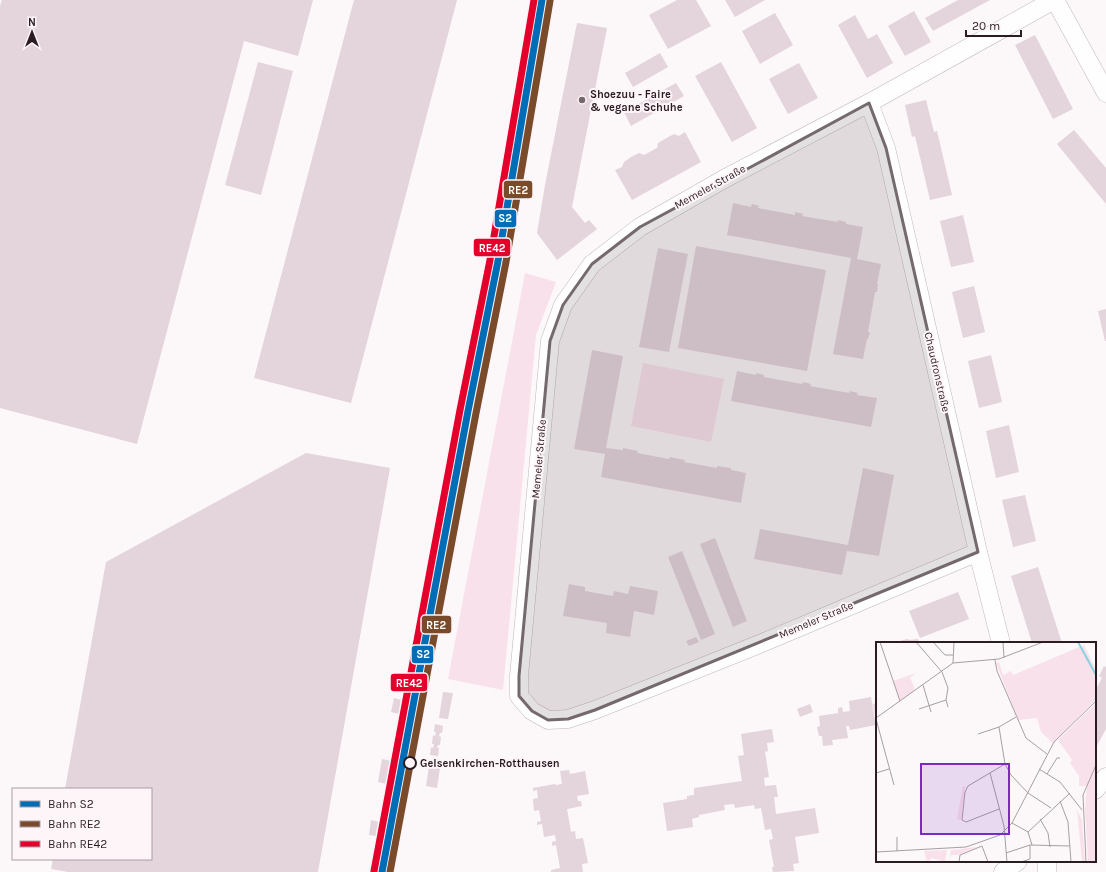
<svg xmlns="http://www.w3.org/2000/svg" width="1106" height="872" viewBox="0 0 1106 872" font-family="Karla,sans-serif">
  <style>
    .green { fill: #f9e1eb }
    .building { fill: #e4d4db }
    .lines { fill: none; stroke-linecap: round; stroke-linejoin: round }
    .street-casing { stroke: #c0b7ba; stroke-width: 19 }
    .street { stroke: #fffefe; stroke-width: 18 }
    .rail-1-casing { stroke: #fef5f9; stroke-width: 10 }
    .rail-2-casing { stroke: #fef5f9; stroke-width: 10 }
    .rail-3-casing { stroke: #fef5f9; stroke-width: 10 }
    .rail-1 { stroke: #006db6; stroke-width: 7 }
    .rail-2 { stroke: #7a4b2a; stroke-width: 7 }
    .rail-3 { stroke: #e4002b; stroke-width: 7 }
    .marked { fill: #74696d; fill-opacity: 0.2; stroke: #74696d; stroke-width: 3; stroke-linejoin: round }
    .poi-dot { fill: #74696d; stroke: #fef5f9; stroke-width: 1.5 }
    .stop-dot { fill: #fef5f9; stroke: #2a1c22; stroke-width: 2 }
    .labels { text-anchor: middle; dominant-baseline: central; stroke-width: 4; stroke-linejoin: round; paint-order: stroke }
    .poi-label { font-size: 11px; font-weight: bold; fill: #2a1c22; stroke: #fef5f9; text-anchor: start }
    .street-label { font-size: 11px; fill: #2a1c22; stroke: #fef5f9 }
    .stop-label { font-size: 11px; font-weight: bold; fill: #2a1c22; stroke: #fef5f9; text-anchor: start }
    .inset-river { fill: none; stroke: #8ad3de; stroke-width: 2 }
    .inset-road { fill: none; stroke: #a89fa3; stroke-width: 1 }
    .view { fill: #7b2cbf; fill-opacity: 0.15; stroke: #7b2cbf; stroke-width: 2 }
    .inset-edge { fill: none; stroke: #2a1c22; stroke-width: 2 }
    .line-badge { stroke: #fef5f9; stroke-width: 1.5 }
    .badge-label { font-size: 11px; text-anchor: middle; font-weight: bold; fill: #fff }
  </style>
  <rect width="100%" height="100%" fill="#fcf7f9"/>
  <path class="green" d="M 525,273 L 556,282 L 536,335 L 503,690 L 448,679 Z
    M 643,363 L 724,379 L 711,442 L 631,426 Z"/>
  <path class="building" d="M 2,0 L 313,0 L 298,56 L 244,41 L 137,444 L 0,408 L 0,6 Z
    M 354,0 L 457,0 L 351,403 L 254,378 Z
    M 677,0 L 696,0 L 711,26 L 668,49 L 649,15 Z
    M 725,0 L 765,0 L 735,17 Z
    M 958,0 L 990,0 L 933,31 L 925,18 Z
    M 914,11 L 931,42 L 905,56 L 888,26 Z
    M 775,13 L 793,45 L 760,64 L 742,31 Z
    M 855,15 L 868,39 L 877,34 L 893,63 L 867,78 L 838,25 Z
    M 577,23 L 607,28 L 572,207 L 585,223 L 589,220 L 597,229 L 557,260 L 537,233 L 545,185 Z
    M 1035,35 L 1073,109 L 1053,119 L 1015,45 Z
    M 660,53 L 668,67 L 633,87 L 625,73 Z
    M 258,62 L 293,71 L 261,195 L 225,185 Z
    M 721,62 L 757,128 L 732,142 L 695,76 Z
    M 799,63 L 818,98 L 788,114 L 769,79 Z
    M 676,83 L 684,96 L 631,126 L 624,112 Z
    M 926,100 L 934,132 L 937,131 L 952,195 L 930,200 L 915,136 L 912,137 L 905,105 Z
    M 1074,130 L 1106,168 L 1106,204 L 1057,144 Z
    M 685,132 L 701,162 L 632,200 L 615,170 L 622,167 L 624,162 L 631,157 L 639,153 L 644,155 L 657,148 L 658,143 L 670,136 L 674,134 L 679,136 Z
    M 733,203 L 751,207 L 752,204 L 759,206 L 758,208 L 795,215 L 795,212 L 803,214 L 802,216 L 838,222 L 838,220 L 846,222 L 846,224 L 863,227 L 857,259 L 881,264 L 877,284 L 878,284 L 877,292 L 875,292 L 868,332 L 870,332 L 868,339 L 867,339 L 863,359 L 833,354 L 851,258 L 727,235 Z
    M 963,215 L 974,262 L 951,267 L 940,221 Z
    M 696,246 L 826,270 L 807,371 L 678,348 Z
    M 658,248 L 688,254 L 669,352 L 639,347 Z
    M 974,286 L 985,332 L 963,338 L 952,292 Z
    M 1106,309 L 1106,341 L 1105,341 L 1098,311 Z
    M 592,350 L 623,356 L 606,448 L 623,450 L 623,448 L 638,451 L 637,453 L 669,459 L 670,457 L 685,460 L 684,462 L 717,468 L 717,466 L 731,468 L 731,470 L 746,473 L 741,503 L 601,477 L 605,454 L 574,449 Z
    M 991,355 L 1002,402 L 979,408 L 968,361 Z
    M 737,371 L 756,375 L 756,373 L 764,375 L 764,377 L 802,384 L 803,382 L 811,384 L 810,386 L 849,393 L 850,391 L 858,393 L 857,395 L 877,398 L 871,427 L 731,401 Z
    M 1009,425 L 1019,472 L 996,478 L 986,431 Z
    M 306,453 L 390,468 L 318,872 L 68,872 L 51,869 L 53,859 L 151,859 L 151,789 L 65,789 L 106,562 Z
    M 863,468 L 894,475 L 879,556 L 847,551 L 842,575 L 754,559 L 760,529 L 848,545 Z
    M 1025,495 L 1036,541 L 1013,547 L 1002,500 Z
    M 715,538 L 747,621 L 733,627 L 700,544 Z
    M 682,551 L 715,634 L 701,640 L 668,557 Z
    M 1038,567 L 1052,612 L 1062,643 L 1032,643 L 1011,576 Z
    M 569,584 L 585,587 L 585,591 L 613,596 L 614,591 L 628,594 L 630,586 L 658,591 L 654,615 L 634,611 L 630,637 L 606,633 L 607,623 L 563,616 Z
    M 958,592 L 969,619 L 920,638 L 909,611 Z
    M 696,637 L 699,642 L 689,646 L 686,641 Z
    M 908,639 L 909,640 L 918,639 L 919,643 L 899,643 L 899,641 Z
    M 1104,666 L 1106,667 L 1106,729 L 1095,749 L 1095,691 L 1102,678 L 1099,676 Z
    M 443,692 L 453,693 L 448,719 L 439,718 Z
    M 871,697 L 876,725 L 850,730 L 849,726 L 846,726 L 848,738 L 832,740 L 833,745 L 823,746 L 822,736 L 819,736 L 817,727 L 820,726 L 819,716 L 838,713 L 838,708 L 842,707 L 843,712 L 850,711 L 849,701 Z
    M 394,698 L 401,700 L 399,714 L 391,712 Z
    M 877,703 L 877,721 L 876,721 L 873,704 Z
    M 810,704 L 813,712 L 800,717 L 797,709 Z
    M 435,724 L 443,726 L 442,733 L 440,733 L 439,736 L 441,737 L 440,745 L 438,745 L 437,748 L 439,748 L 438,756 L 430,755 L 431,747 L 433,748 L 434,744 L 432,744 L 433,735 L 435,736 L 436,732 L 434,732 Z
    M 772,729 L 774,742 L 767,743 L 768,751 L 765,752 L 769,777 L 764,778 L 765,786 L 776,785 L 778,797 L 774,797 L 776,814 L 815,808 L 819,833 L 795,837 L 799,863 L 793,864 L 794,871 L 773,872 L 772,867 L 774,867 L 769,840 L 773,839 L 771,829 L 765,830 L 761,808 L 755,809 L 754,805 L 735,808 L 734,804 L 724,805 L 725,810 L 699,815 L 699,817 L 692,819 L 693,827 L 667,831 L 663,803 L 687,799 L 687,796 L 694,795 L 694,788 L 742,781 L 738,756 L 744,755 L 741,734 Z
    M 382,759 L 392,761 L 387,784 L 378,782 Z
    M 429,766 L 440,768 L 437,788 L 426,786 Z
    M 569,770 L 570,774 L 585,771 L 589,794 L 577,796 L 578,801 L 581,801 L 582,806 L 567,809 L 571,832 L 575,831 L 576,839 L 583,838 L 588,863 L 582,864 L 583,872 L 551,872 L 551,870 L 560,868 L 556,845 L 552,846 L 552,842 L 556,841 L 555,835 L 544,837 L 542,824 L 537,825 L 537,822 L 541,821 L 539,810 L 534,811 L 533,799 L 538,798 L 537,790 L 533,791 L 533,788 L 555,784 L 556,785 L 562,784 L 560,771 Z
    M 371,820 L 379,822 L 376,836 L 369,835 Z"/>
  <g class="lines">
    <g class="street-casing">
      <path id="street" d="M 1055,0 L 1106,93
        M 869,103 L 886,148 L 978,552 L 1001,643
        M 978,552 L 762,643 L 595,710 L 568,719 L 548,720 L 532,711 L 519,696 L 519,676 L 550,341 L 563,305 L 592,264 L 640,227 L 724,179 L 869,103 L 1054,0
        M 1095,790 L 1106,777
        M 1047,861 L 1047,872
        M 1003,872 L 1018,861"/>
    </g>
    <use href="#street" class="street"/>
    <g class="rail-1-casing">
      <path id="rail-1" d="M 382,872 L 468,411 L 498,261 L 542,0"/>
    </g>
    <g class="rail-2-casing">
      <path id="rail-2" d="M 390,872 L 476,413 L 506,262 L 550,1"/>
    </g>
    <g class="rail-3-casing">
      <path id="rail-3" d="M 374,871 L 460,410 L 490,260 L 534,0"/>
    </g>
    <use href="#rail-1" class="rail-1"/>
    <use href="#rail-2" class="rail-2"/>
    <use href="#rail-3" class="rail-3"/>
  </g>
  <path class="marked" d="M 869,103 L 886,148 L 978,552 L 595,710 L 568,719 L 548,720 L 532,711 L 519,696 L 519,676 L 550,341 L 563,305 L 592,264 L 640,227 Z"/>
  <circle class="poi-dot" cx="582" cy="100" r="4"/>
  <circle class="stop-dot" cx="410" cy="763" r="6"/>
  <g class="labels">
    <g class="poi-label">
      <text x="590" y="94">Shoezuu - Faire<tspan x="590" dy="13">&amp; vegane Schuhe</tspan></text>
    </g>
    <g class="street-label">
      <text transform="translate(710 187) rotate(-29)">Memeler Straße</text>
      <text transform="translate(937 372) rotate(77)">Chaudronstraße</text>
      <text transform="translate(539 459) rotate(-85)">Memeler Straße</text>
      <text transform="translate(816 620) rotate(-23)">Memeler Straße</text>
    </g>
    <g class="stop-label">
      <text x="420" y="763">Gelsenkirchen-Rotthausen</text>
    </g>
  </g>
  <g transform="translate(876 642)">
    <rect width="220" height="220" fill="#fcf7f9"/>
    <path d="M 208,3 L 220,28 L 220,57 L 177,101 L 165,90 L 161,76 L 142,78 L 120,21 L 123,20 L 127,33 L 135,29 L 137,33 ZM 37,32 L 39,33 L 34,35 L 39,48 L 24,59 L 17,39 ZM 220,61 L 220,220 L 212,220 L 209,166 L 211,144 L 203,144 L 203,134 L 194,121 L 196,118 L 182,98 ZM 87,144 L 89,145 L 85,178 L 81,177 ZM 201,168 L 206,178 L 209,220 L 206,220 ZM 101,205 L 82,213 L 75,213 L 73,220 L 75,208 ZM 71,208 L 69,220 L 56,216 L 51,220 L 48,209 Z" fill="#f9e1eb"/>
    <path class="inset-river" d="M 202,0 L 220,33"/>
    <path class="inset-road" d="M 4,0 L 24,59M 40,0 L 66,30 L 72,46 L 70,58 L 72,65M 57,0 L 69,13 L 77,13M 127,0 L 128,16M 119,18 L 121,29 L 150,96 L 171,112M 77,21 L 123,17 L 167,0M 77,21 L 78,0M 47,43 L 55,70M 43,67 L 70,58M 0,76 L 77,21M 0,77 L 18,143M 123,85 L 129,122 L 135,133 L 152,151 L 175,166M 102,92 L 123,85 L 140,75M 163,127 L 184,140 L 206,168M 0,131 L 13,127M 114,131 L 128,184 L 131,220M 171,132 L 181,116 L 184,116M 184,159 L 192,180 L 195,220M 123,167 L 90,180 L 86,178 L 89,150 L 92,144 L 129,122M 164,177 L 172,191 L 174,205M 136,181 L 152,190 L 156,203M 152,190 L 194,151M 21,195 L 21,209M 0,210 L 90,205 L 124,193 L 136,181 L 178,100 L 220,59M 130,211 L 154,203 L 194,204M 83,220 L 84,213 L 106,204 L 112,220M 145,220 L 154,217 L 154,203M 210,220 L 207,153 L 220,123"/>
    <path class="view" d="M 45,122 L 133,122 L 133,192 L 45,192 Z"/>
    <rect width="220" height="220" class="inset-edge"/>
  </g>
  <g class="line-badge">
    <rect x="503" y="180" width="30" height="19" rx="4" fill="#7a4b2a"/>
    <rect x="494" y="209" width="23" height="19" rx="4" fill="#006db6"/>
    <rect x="473" y="238" width="38" height="19" rx="4" fill="#e4002b"/>
    <rect x="421" y="615" width="31" height="19" rx="4" fill="#7a4b2a"/>
    <rect x="411" y="645" width="23" height="19" rx="4" fill="#006db6"/>
    <rect x="390" y="673" width="38" height="19" rx="4" fill="#e4002b"/>
  </g>
  <g class="badge-label">
    <text x="518" y="194">RE2</text>
    <text x="505" y="222">S2</text>
    <text x="492" y="252">RE42</text>
    <text x="436" y="629">RE2</text>
    <text x="423" y="658">S2</text>
    <text x="409" y="687">RE42</text>
  </g>
  <rect x="12" y="788" width="140" height="72" fill="#fef5f9" stroke="#a99ea3"/>
  <rect x="20" y="801" width="20" height="6" fill="#006db6" stroke="#a99ea3"/>
  <text x="48" y="808" font-size="12" fill="#2a1c22">Bahn S2</text>
  <rect x="20" y="821" width="20" height="6" fill="#7a4b2a" stroke="#a99ea3"/>
  <text x="48" y="828" font-size="12" fill="#2a1c22">Bahn RE2</text>
  <rect x="20" y="841" width="20" height="6" fill="#e4002b" stroke="#a99ea3"/>
  <text x="48" y="848" font-size="12" fill="#2a1c22">Bahn RE42</text>
  <g transform="translate(32 32)" stroke="#fef5f9" stroke-width="3" paint-order="stroke">
  <path d="M0-3L7 15L0 10L-7 15Z" fill="#2a1c22"/>
  <text y="-6" font-size="11" font-weight="bold" text-anchor="middle" fill="#2a1c22">N</text>
  </g>
  <path d="M966 30v6h55v-6" fill="none" stroke="#2a1c22" stroke-width="2"/>
  <text x="972" y="30" font-size="12" fill="#2a1c22" stroke="#fef5f9" stroke-width="3" paint-order="stroke">20 m</text>
</svg>
